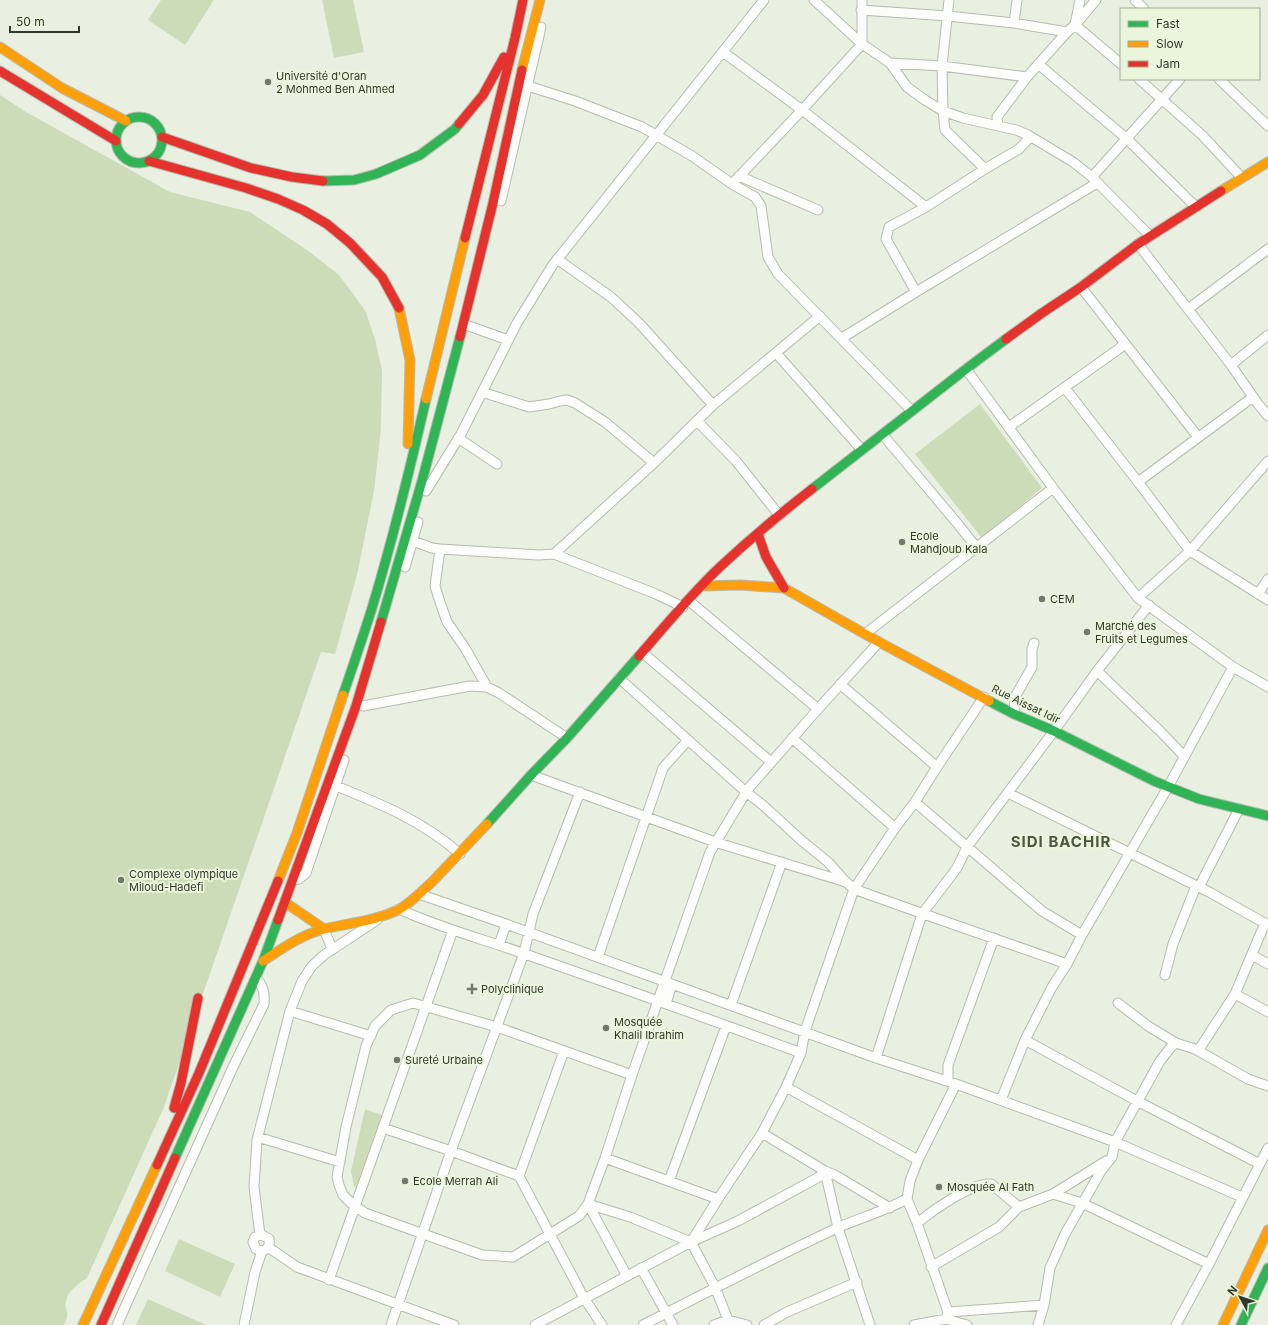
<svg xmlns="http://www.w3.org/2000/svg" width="1268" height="1325" viewBox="0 0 1268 1325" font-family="Inter,sans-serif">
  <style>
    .green { fill: #ccdcb9 }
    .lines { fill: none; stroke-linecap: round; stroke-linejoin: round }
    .street-casing { stroke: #b6bbb0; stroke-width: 11 }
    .fast-casing { stroke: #b6bbb0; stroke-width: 11 }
    .slow-casing { stroke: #b6bbb0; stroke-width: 11 }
    .jam-casing { stroke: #b6bbb0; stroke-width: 11 }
    .street { stroke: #fcfdfa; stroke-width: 9 }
    .fast { stroke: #30b455; stroke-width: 9 }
    .slow { stroke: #ff9f0a; stroke-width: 9 }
    .jam { stroke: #e5322d; stroke-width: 9 }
    .poi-dot { fill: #72786b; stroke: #eaf6db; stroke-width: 1.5 }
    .labels { text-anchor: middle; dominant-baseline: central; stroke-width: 4; stroke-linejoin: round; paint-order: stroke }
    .poi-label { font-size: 11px; fill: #32372c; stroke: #eaf6db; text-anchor: start }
    .street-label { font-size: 11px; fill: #32372c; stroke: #eaf6db }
    .district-label { font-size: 15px; font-weight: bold; letter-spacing: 1px; fill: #4d5640; stroke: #eaf6db }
  </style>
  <rect width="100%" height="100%" fill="#e9f0e1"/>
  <path class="green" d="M 161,0 L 214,0 L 185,45 L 148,20 Z
    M 322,0 L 353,0 L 364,52 L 334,58 Z
    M 0,95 L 26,112 L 170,192 L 250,212 L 307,250 L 339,275 L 365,310 L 375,339 L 382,371 L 381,429 L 374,491 L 357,575 L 335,654 L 321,652 L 164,1107 L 87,1278 C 80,1283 67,1291 66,1301 C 64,1312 71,1311 64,1325 L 0,1325 Z
    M 980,404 L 1042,488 L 982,538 L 915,454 Z
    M 365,1109 L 384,1116 L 359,1190 L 354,1186 L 351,1171 Z
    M 179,1239 L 235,1264 L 220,1297 L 165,1271 Z
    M 148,1299 L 206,1325 L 136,1325 Z"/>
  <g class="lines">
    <g class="street-casing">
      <path id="street" d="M 862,0 L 862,44 L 890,63 L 907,87 L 925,100 L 943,111 L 963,118 L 1016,130 L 1028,135 L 1073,162 L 1092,177 L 1150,236
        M 949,0 L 942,66 L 943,111 L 945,130 L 985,169
        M 1096,0 L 1075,25 L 1121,64
        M 1135,0 L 1144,9
        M 861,10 L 948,16 L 1014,23 L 1067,32
        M 1014,23 L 1017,0
        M 723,52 L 802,110 L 926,207
        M 890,63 L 942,66 L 1027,77
        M 1038,64 L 1126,138 L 1195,206
        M 1139,79 L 1202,135 L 1242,178
        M 1219,79 L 1268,126
        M 528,86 L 575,101 L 642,127 L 692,156 L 732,184 L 755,197 L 761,206 L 768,257 L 778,274 L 912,411
        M 998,125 L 997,117 L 1027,77 L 1067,32 L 1075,25 L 1080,0
        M 739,176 L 818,210
        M 1092,177 L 1180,79
        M 732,184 L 802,110 L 862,44 L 814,0
        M 501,201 L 541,27
        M 1138,244 L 1231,365 L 1258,404 L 1268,416
        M 557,259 L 611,297 L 639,323 L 713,405
        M 1081,287 L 1198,437
        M 916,292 L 886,239 L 889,227 L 926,207 L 985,169 L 1019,149 L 1030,137
        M 1188,309 L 1268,249
        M 469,326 L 508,340
        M 842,338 L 916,292 L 1097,183
        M 776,353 L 862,450
        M 1231,365 L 1268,335
        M 966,369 L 1053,488 L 1138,598 L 1233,667 L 1268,687
        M 1065,388 L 1138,482 L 1190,551 L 1268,600
        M 482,392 L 529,407 L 549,404 L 560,401 L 567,400 L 575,403 L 605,422 L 654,463
        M 697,421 L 736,461 L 779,515
        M 1009,427 L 1120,348 L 1124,343
        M 883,435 L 957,523 L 977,548
        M 458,438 L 497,464
        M 1138,482 L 1253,397
        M 426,491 L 461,434 L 517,323 L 552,266 L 764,0
        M 413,541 L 432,548 L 440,549 L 539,555 L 554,554 L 656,594 L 683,607
        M 440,549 L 435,586 L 440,602 L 447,622 L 465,648 L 487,687
        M 554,554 L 654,463 L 713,405 L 820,316
        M 405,567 L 418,522
        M 1258,594 L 1268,579
        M 1138,598 L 1190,551 L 1268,461
        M 688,600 L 818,709
        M 865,634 L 1053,488
        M 643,653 L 771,762
        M 1097,671 L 1160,731 L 1184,756
        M 619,678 L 746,792 L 764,806 L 802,841 L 828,862 L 845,881
        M 840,684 L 937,767
        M 363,706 L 470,686 L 487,687 L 499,693 L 567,738
        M 1014,714 L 1015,697 L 1032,667 L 1032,649 L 1034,643
        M 792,738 L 895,828
        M 531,775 L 718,843 L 846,882 L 854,889 C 925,915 996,939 1067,964
        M 336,786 C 381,804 423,821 460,854
        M 1008,793 L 1211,893 L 1268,925
        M 915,802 L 1042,911 L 1082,935
        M 293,880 L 299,879 L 306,873 L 344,760
        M 1199,887 L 1239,809
        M 419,894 L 506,924 L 876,1058 L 956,1084 L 1115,1142 L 1242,1197
        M 399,909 C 440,928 483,939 525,954 C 617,986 709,1019 801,1053
        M 324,929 L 332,949
        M 499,945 L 506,924
        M 1252,955 L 1268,964
        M 598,957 L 663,768 L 688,740
        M 1165,975 L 1173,944 L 1196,886
        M 1235,994 L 1268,1012
        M 1118,1003 L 1148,1026 L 1176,1043 L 1195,1049 L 1248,1079 L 1268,1086
        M 666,1004 L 672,984
        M 731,1005 L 782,862
        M 290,1011 L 371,1036
        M 1025,1040 L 1137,1101 L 1260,1164
        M 564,1051 L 519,1176 L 584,1298 L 602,1325
        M 1198,1051 L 1235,994 L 1265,923
        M 876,1058 L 922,914 L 957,868 L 967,847 L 1054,731 L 1097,671 L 1149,605
        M 632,1075 L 497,1027 L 413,1003 L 391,1010 L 375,1026 L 366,1046 L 346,1127 L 337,1177 L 339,1185 L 343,1195 L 351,1203 L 365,1213 L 482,1255 L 513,1257 L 579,1216 L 588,1204 L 605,1158 L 632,1075 L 710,852 L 748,789 L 818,709 L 879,642
        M 948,1081 L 948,1065 L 994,938
        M 786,1087 L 918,1160
        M 1001,1100 L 1025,1040 L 1052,987 L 1067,964 L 1082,935 L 1168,787 L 1233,667
        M 383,1128 L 451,1151 L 519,1176
        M 762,1133 L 825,1171 L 835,1175 L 890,1208
        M 261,1138 L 340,1162
        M 605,1158 L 718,1199
        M 669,1181 L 726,1026
        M 1053,1194 L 1082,1203 L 1209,1264
        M 907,1199 L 917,1223 L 948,1312 L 946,1319
        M 588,1204 L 630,1217 L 691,1242 L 715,1287 L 728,1320
        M 588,1204 L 627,1276
        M 917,1223 C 932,1211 972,1182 991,1184 L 1019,1207
        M 260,1235 L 254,1187 L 257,1140 L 290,1011 L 302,981 L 312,966 L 324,955 L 377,920
        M 691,1242 L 718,1199 L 762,1133 L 786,1087 L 801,1053 L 805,1031 L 854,889 L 895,828 L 915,802 L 937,767 L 984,697
        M 268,1247 L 297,1267 L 454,1325
        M 931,1267 L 999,1227 L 1019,1207 L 1053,1194 L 1106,1161
        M 641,1268 L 673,1325
        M 329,1280 L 453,930
        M 948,1312 L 1044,1305
        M 117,1325 L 233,1067 L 264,1004 C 265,992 263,986 256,978
        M 244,1325 L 255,1272 L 262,1251 C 268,1250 270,1245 269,1239 L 262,1235 L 255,1237 L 253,1242 L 256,1249 L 262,1251
        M 391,1325 L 451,1151 L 524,953 L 533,914 L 580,792
        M 535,1325 L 691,1242 L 738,1221 L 819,1177 L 825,1171 L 838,1228 L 870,1325
        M 643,1325 C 707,1292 771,1259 837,1228 C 860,1218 884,1211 907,1199 L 910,1181 L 918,1160 L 956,1084
        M 714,1325 L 728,1320 L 747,1325
        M 764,1325 L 787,1312 L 857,1282
        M 914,1325 L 946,1319 L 967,1325
        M 1038,1325 L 1044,1305 L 1050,1268 L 1065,1234 L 1101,1171 L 1112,1157 L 1115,1142 L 1160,1061 L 1171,1047 L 1176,1043
        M 1176,1325 L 1209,1264 L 1268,1148"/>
    </g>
    <g class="fast-casing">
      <path id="fast" d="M116 140a23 23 0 1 1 46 0a23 23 0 1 1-46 0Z
        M 323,181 L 354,180 L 376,174 L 420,155 L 455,129 L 459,124
        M 812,489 L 966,369 L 1006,339
        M 381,622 L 422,481 L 460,337
        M 343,695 C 353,666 363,637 372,608 C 393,539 410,469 426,399
        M 989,701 L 1014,714 L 1054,731 L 1154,781 L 1199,799 L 1268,816
        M 487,824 L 531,775 L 567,738 L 639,656
        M 175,1158 L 263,961 L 278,920
        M 1241,1325 L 1268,1268"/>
    </g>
    <g class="slow-casing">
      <path id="slow" d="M 0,47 L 62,88 L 126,121
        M 522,70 L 540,0
        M 1221,191 L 1268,162
        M 399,308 L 410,360 L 408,444
        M 426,399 L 465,238
        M 703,586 L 740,585 L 784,588 L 879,642 L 989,701
        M 278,881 L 297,833 L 343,695
        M 286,903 L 324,929
        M 263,961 C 283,948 301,935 324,929 C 349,923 374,921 398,910 C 411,903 422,891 433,881 C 451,862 469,843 487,824
        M 83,1325 L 157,1165
        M 1223,1325 L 1268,1230"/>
    </g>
    <g class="jam-casing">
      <path id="jam" d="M 0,71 L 116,141
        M 459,124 L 483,95 L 504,57
        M 162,137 L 251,168 L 292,177 L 323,181
        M 149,161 L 246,188 L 278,199 L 303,210 L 327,224 L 350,243 L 382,277 L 399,308
        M 465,238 L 515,38 L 523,0
        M 460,337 L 493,203 L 522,70
        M 1006,339 L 1042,313 L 1081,287 L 1138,244 L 1221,191
        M 758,534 L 766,557 L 784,588
        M 639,656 C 666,625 692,593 721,566 C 750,539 781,513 812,489
        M 278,920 L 356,706 L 381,622
        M 174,1108 L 181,1083 L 198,998
        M 157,1165 L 199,1073 L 278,881
        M 101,1325 L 175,1158"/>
    </g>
    <use href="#street" class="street"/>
    <use href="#fast" class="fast"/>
    <use href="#slow" class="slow"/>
    <use href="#jam" class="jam"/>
  </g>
  <g class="poi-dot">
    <circle cx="268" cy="82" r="4"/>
    <circle cx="902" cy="542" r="4"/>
    <circle cx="1042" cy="599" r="4"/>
    <circle cx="1087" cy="632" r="4"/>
    <circle cx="121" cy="880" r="4"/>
    <path d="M470 983h4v4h4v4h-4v4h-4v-4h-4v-4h4z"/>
    <circle cx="606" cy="1028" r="4"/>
    <circle cx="397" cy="1060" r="4"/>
    <circle cx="405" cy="1181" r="4"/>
    <circle cx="939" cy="1187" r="4"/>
  </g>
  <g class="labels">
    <g class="poi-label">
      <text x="276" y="76">Université d'Oran<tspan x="276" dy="13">2 Mohmed Ben Ahmed</tspan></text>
      <text x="910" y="536">Ecole<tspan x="910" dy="13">Mahdjoub Kala</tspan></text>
      <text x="1050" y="599">CEM</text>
      <text x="1095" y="626">Marché des<tspan x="1095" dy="13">Fruits et Legumes</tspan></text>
      <text x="129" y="874">Complexe olympique<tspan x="129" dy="13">Miloud-Hadefi</tspan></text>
      <text x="481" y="989">Polyclinique</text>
      <text x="614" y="1022">Mosquée<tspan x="614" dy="13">Khalil Ibrahim</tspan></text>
      <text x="405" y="1060">Sureté Urbaine</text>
      <text x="413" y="1181">Ecole Merrah Ali</text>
      <text x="947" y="1187">Mosquée Al Fath</text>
    </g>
    <g class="street-label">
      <text transform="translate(1026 704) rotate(26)">Rue Aissat Idir</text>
    </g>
    <g class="district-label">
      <text x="1061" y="841">SIDI BACHIR</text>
    </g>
  </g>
  <rect x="1120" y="8" width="140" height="72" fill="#eaf6db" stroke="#a0aa95"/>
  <rect x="1128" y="21" width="20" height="6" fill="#30b455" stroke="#a0aa95"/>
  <text x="1156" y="28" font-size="12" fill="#32372c">Fast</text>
  <rect x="1128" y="41" width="20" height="6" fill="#ff9f0a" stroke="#a0aa95"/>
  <text x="1156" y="48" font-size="12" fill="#32372c">Slow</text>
  <rect x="1128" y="61" width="20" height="6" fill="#e5322d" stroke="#a0aa95"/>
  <text x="1156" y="68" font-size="12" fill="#32372c">Jam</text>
  <g transform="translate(1240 1297) rotate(310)" stroke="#eaf6db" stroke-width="3" paint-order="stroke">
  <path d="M0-3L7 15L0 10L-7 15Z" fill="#32372c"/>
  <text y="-6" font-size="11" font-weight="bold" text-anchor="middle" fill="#32372c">N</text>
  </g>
  <path d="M10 26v6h69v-6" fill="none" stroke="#32372c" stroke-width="2"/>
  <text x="16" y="26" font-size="12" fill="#32372c" stroke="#eaf6db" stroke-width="3" paint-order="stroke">50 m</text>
</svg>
